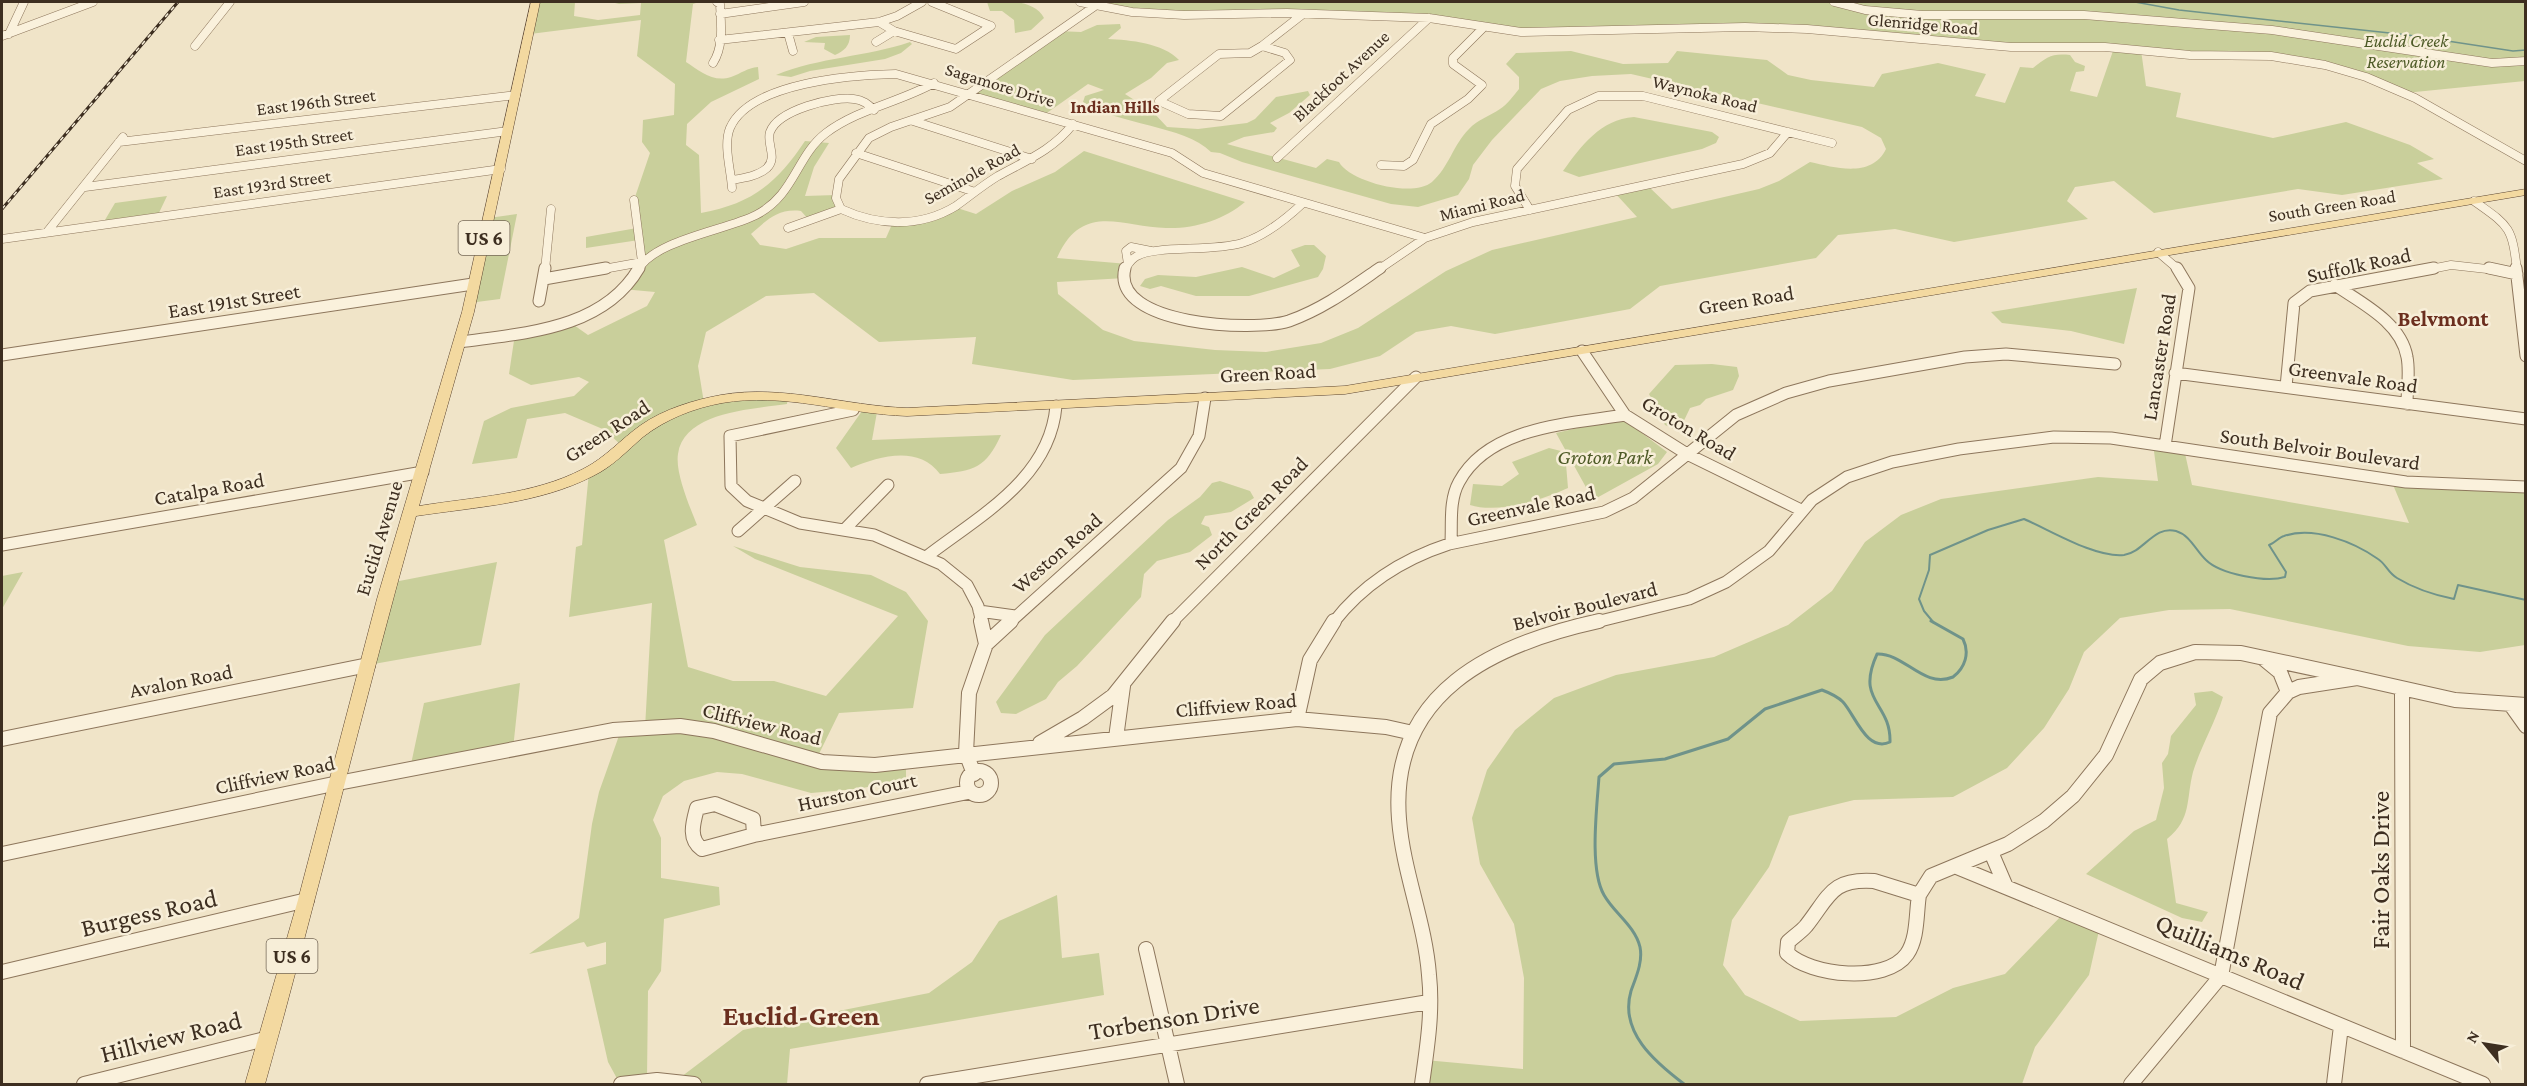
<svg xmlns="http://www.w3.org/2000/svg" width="2527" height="1086" viewBox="0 0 2527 1086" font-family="'Crimson Pro',serif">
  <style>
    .green { fill: #c9cf9b }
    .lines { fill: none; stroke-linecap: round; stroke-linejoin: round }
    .stream-far2 { stroke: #6f938a; stroke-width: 1.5 }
    .stream-far1 { stroke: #6f938a; stroke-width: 2 }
    .stream { stroke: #6f938a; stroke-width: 3 }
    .minor-far2-casing { stroke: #8d765c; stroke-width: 9 }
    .minor-far1-casing { stroke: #8d765c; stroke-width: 13 }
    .minor-casing { stroke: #8d765c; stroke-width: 16 }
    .major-casing { stroke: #5b4430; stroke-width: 1 }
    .minor-far2 { stroke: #faf1dc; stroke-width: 8 }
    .minor-far1 { stroke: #faf1dc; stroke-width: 11 }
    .minor { stroke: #faf1dc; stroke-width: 14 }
    .major { fill: #f3d9a0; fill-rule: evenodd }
    .rail-casing { stroke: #3d2e20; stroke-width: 3 }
    .rail { stroke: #f7eed8; stroke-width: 1.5; stroke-dasharray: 4.5; stroke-linecap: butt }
    .labels { text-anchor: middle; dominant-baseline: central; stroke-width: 5; stroke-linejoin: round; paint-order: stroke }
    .far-street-label { font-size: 18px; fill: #3d2e20; stroke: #f7eed8 }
    .far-park-label { font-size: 18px; font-style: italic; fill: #4d5a26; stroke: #f7eed8 }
    .far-neighbourhood-label { font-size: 18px; font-weight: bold; fill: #6b2e1e; stroke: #f7eed8 }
    .shield { fill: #f7eed8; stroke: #756857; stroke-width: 1.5 }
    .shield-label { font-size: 20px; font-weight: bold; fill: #3d2e20 }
    .street-label { font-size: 21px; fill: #3d2e20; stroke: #f7eed8 }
    .park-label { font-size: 21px; font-style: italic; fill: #4d5a26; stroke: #f7eed8 }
    .neighbourhood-label { font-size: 22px; font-weight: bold; fill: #6b2e1e; stroke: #f7eed8 }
    .near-street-label { font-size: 26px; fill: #3d2e20; stroke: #f7eed8 }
    .near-quarter-label { font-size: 28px; font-weight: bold; fill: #6b2e1e; stroke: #f7eed8 }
  </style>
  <rect width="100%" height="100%" fill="#f0e4c8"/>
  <path class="green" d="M 535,2 L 575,2 L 574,16 L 598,20 L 640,15 L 641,3 L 619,4 L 611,2 L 699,2 L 693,4 L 686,62 C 700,71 713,83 731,77 C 742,73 747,68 758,67 L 759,79 L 711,102 L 687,124 L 686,145 L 699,155 L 701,213 C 752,204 777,183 805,141 L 829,143 L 814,167 L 805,196 L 836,195 L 841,209 L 809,220 L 801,211 C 778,208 767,220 751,234 L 760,245 L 786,249 L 819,238 L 886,238 L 893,222 L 906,222 L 954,207 L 976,214 L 1012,191 L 1055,172 L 1084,151 L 1245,202 C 1224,220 1194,229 1166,228 C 1122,227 1082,201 1057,258 L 1128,264 L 1125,278 L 1057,282 L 1058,294 L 1103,330 L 1134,341 L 1215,350 L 1266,352 L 1321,343 L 1358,328 L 1446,271 L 1492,250 L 1637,217 L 1614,192 L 1647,185 L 1672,209 L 1759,189 L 1779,181 L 1810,162 C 1836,168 1872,178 1886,149 L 1881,138 L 1862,127 L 1631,74 L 1592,76 L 1560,81 L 1541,89 L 1492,140 L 1473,165 L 1469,179 L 1458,195 L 1418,207 L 1391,204 L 1242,162 L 1220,153 L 1211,152 C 1184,125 1117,125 1083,102 L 1085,96 L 1104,90 L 1088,84 L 1044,115 L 968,93 L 1057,31 L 1081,32 L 1097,25 L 1120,24 L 1121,28 L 1108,39 C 1130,40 1163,43 1179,60 L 1167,63 L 1151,78 L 1125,94 L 1153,112 L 1167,127 L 1198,129 L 1247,123 L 1255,119 L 1276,97 L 1308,91 L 1310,95 L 1289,113 L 1270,123 L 1277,128 L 1274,132 L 1244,137 L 1227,144 L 1316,168 L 1327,159 L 1339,162 C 1350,182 1413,198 1432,182 C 1449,167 1453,145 1469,129 C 1477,120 1490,116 1500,109 C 1508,104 1513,96 1519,89 L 1519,77 L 1506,64 L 1516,53 L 1571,51 L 1623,64 L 1668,63 L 1677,51 L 1767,60 L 1788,75 L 1811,80 L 1874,87 L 1882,74 L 1938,63 L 1986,74 L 1975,96 L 2005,103 L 2020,67 L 2033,68 C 2047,57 2052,53 2070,55 L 2075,62 L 2085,66 L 2084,71 L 2076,72 L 2070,91 L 2097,97 L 2114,48 L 2011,47 L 1817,30 L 1546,33 L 1432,19 L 1184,15 L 1080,2 L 2525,2 L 2525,81 L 2405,93 L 2310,62 L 2141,50 L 2146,86 L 2181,93 L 2176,117 L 2273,138 L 2346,122 L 2410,145 L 2434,159 L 2417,163 L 2443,179 L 2342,195 L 2298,189 L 2154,213 L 2114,181 L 2075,187 L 2067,201 L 2088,219 L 1954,242 L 1895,229 L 1838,235 L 1816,258 L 1660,286 L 1630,309 L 1495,334 L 1451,326 L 1416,332 L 1380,356 L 1330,369 L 1073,380 L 972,364 L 976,337 L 879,342 L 814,293 L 766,296 L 706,332 L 698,366 L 704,403 L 788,396 L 787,404 C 755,409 684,411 678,454 C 675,473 690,507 697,525 L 664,540 L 688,667 L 733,681 L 774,681 L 826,696 L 898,616 L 755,559 L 733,546 L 800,567 L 871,575 L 906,592 L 928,621 L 913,708 L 839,713 L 816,760 L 906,763 L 906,780 L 857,789 L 811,793 L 742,774 L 717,772 L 684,781 L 663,796 L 653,820 L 661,838 L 661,878 L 719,887 L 720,905 L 664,919 L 661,971 L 648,991 L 647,1079 L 677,1080 L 743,1030 L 929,993 L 972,962 L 999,921 L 1057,895 L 1062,958 L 1099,953 L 1104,995 L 790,1049 L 787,1084 L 620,1084 L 608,1062 L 587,969 L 606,964 L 606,942 L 587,947 L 584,942 L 529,954 L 579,918 L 592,824 L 599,792 L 621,730 L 645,728 L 652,603 L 569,617 L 576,547 L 582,545 L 589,472 L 624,448 L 605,430 L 565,413 L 527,419 L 517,458 L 472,464 L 484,421 L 511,408 L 574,396 L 589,382 L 579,377 L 531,385 L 509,374 L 515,334 L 571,323 L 588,335 L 647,306 L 655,292 L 622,289 L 638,272 L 639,240 L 586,248 L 586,237 L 637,228 L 634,200 L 650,153 L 642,142 L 643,120 L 674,115 L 675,84 L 637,56 L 641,20 L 530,34 Z
    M 987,2 C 1006,0 1035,0 1044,18 L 1031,30 L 1015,33 L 1014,20 L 1002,11 L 990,11 Z
    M 850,35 C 850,46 844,51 835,55 L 824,49 L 825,43 L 804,42 L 816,37 Z
    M 910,42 L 912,44 L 901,53 L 885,59 L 810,71 L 791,77 L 776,75 C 820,57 866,57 910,42 Z
    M 1634,117 L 1712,132 L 1719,137 L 1716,143 L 1702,149 L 1579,177 L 1563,171 C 1582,145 1600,120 1634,117 Z
    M 167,196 L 157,217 L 102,225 L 115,203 Z
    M 517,214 L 500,299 L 469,303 L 489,218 Z
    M 1305,245 L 1314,245 L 1326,256 L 1323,269 L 1318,277 L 1249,296 L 1196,296 L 1161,286 L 1150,289 L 1140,286 L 1145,279 L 1158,275 L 1196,277 L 1242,267 L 1274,278 L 1300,266 L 1291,250 Z
    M 2137,288 L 2124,344 L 2071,331 L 2002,323 L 1991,312 Z
    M 1712,364 L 1737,367 L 1739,376 L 1733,390 L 1706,399 L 1700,405 L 1690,408 L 1679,431 L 1665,425 L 1649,394 L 1675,365 Z
    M 862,411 L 877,412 L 872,440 L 1001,435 C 986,468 974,471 940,474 C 918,445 880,456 851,468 L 836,448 Z
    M 1622,418 L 1667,452 L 1658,464 L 1593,500 L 1556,433 Z
    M 2153,444 L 2184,449 L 2192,485 L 2409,523 L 2391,480 L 2525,487 L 2525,645 L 2480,652 L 2408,646 L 2230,609 L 2169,610 L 2120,618 L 2084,652 L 2069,689 L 2044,728 L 2007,768 L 1953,797 L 1854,800 L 1789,816 L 1769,867 L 1732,920 L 1723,965 L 1745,995 L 1800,1021 L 1896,1017 L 1953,988 L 2005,974 L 2065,912 L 2100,926 L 2089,975 L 2035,1047 L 2022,1084 L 1422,1084 L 1425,1060 L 1523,1069 L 1524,978 L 1514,924 L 1480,864 L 1472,818 L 1487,770 L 1515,730 L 1554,698 L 1616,675 L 1714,657 L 1788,625 L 1832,591 L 1865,542 L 1901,515 L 1941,499 L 2098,477 L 2158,481 Z
    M 1549,448 L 1561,451 L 1566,464 L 1568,488 C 1542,500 1498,514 1470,505 L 1473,484 L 1502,486 L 1519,474 L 1512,462 Z
    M 1220,481 L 1250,491 L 1254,498 L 1231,512 L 1205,516 L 1201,524 L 1209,527 L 1212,535 L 1190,552 L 1157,561 L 1144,574 L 1141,597 L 1077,666 L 1058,682 L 1046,699 L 1016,714 L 1001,713 L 996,702 L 1045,635 L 1168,520 L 1200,497 L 1212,483 Z
    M 497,562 L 481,645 L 368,665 L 389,583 Z
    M 23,572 L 2,609 L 2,576 Z
    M 520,683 L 513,749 L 410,769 L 424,703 Z
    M 2212,691 L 2223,697 C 2215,723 2201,746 2193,772 C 2186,799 2192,819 2167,839 L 2176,903 L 2208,912 L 2202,922 L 2182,918 L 2086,874 L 2134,831 L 2156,820 L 2164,788 L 2162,763 L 2168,754 L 2171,736 L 2196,705 L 2194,693 Z"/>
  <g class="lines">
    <path class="stream-far2" d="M 2135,2 L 2179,10 L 2408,35 L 2513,51 L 2526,50"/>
    <path class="stream-far1" d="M 1934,623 L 1924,611 L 1919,599 L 1929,570 L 1930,555 L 1988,530 L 2024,519 C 2050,530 2095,558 2124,555 C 2144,552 2154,525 2176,531 C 2190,535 2196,551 2206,560 C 2220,574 2266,583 2285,577 L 2286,572 L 2269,545 C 2275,543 2279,537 2284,536 C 2314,526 2354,542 2378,559 C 2386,564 2388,573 2397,578 C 2415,589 2434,595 2454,599 L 2458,585 L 2526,600"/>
    <path class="stream" d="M 1684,1084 C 1655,1062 1619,1032 1631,991 C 1636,977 1643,962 1640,947 C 1635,926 1614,913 1604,895 C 1589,869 1597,807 1599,777 L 1614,764 L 1665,759 L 1728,739 L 1765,709 L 1822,690 C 1830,693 1837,696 1843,702 C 1855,715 1867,753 1890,742 C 1891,702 1855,702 1877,654 C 1905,653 1923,689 1953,677 C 1965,668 1970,653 1963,639 L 1931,621"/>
    <g class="minor-far2-casing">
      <path id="minor-far2" d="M 932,2 L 991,26
        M 1080,2 L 1132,12 L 1184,15 L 1287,13 L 1429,18 L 1521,32 L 1745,27 L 1807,29 L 2011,47 L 2105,47 L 2190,55 L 2271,56 L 2325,65 L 2366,77 L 2415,98 L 2526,161
        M 1834,2 L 1865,10 L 1922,15 L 2084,15 L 2272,30 L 2492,63 L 2526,61
        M 720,14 L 804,2
        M 879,22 L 894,31 L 956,49 L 991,26
        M 788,33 L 793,51
        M 9,34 L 24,2
        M 2,36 L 93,2
        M 719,40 L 879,22 L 897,16 L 922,2
        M 876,42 L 894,31
        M 195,46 L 230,2
        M 1262,46 L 1285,53 L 1290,60 L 1221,116 L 1188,114 L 1159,101 L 1219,54 L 1250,53 Z
        M 1262,46 L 1303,14
        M 713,63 C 724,46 721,24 720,4 L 717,2
        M 913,121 L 1032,159
        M 119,142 L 516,95
        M 856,153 L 972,191
        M 1277,158 L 1429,18
        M 1381,165 L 1404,166 L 1413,160 L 1431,124 L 1468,99 L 1482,85 L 1453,64 L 1453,58 L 1483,28
        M 732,180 C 744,178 758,176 767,168 C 778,157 766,144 770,132 C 778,110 833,96 854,99 C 863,100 868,104 874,110
        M 85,187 L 508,131
        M 732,188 C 731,170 723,145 730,128 C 750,82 853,75 896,74 L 1172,153 L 1203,173 L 1425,238
        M 2474,201 C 2509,226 2512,226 2517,270
        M 841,209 L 836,198 L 839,179 L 869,138 L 891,127 L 950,107 L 1095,6
        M 841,209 C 878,226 920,228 956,206 C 970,196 983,185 998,176 C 1025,161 1053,150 1073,124
        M 1530,210 L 1515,186 L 1517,169 L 1568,110 L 1598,96 L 1643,96 L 1832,143
        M 788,228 L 841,209
        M 47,232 L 123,137
        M 2,239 L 501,169
        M 2158,252 L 2179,270
        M 1128,264 L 1126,251 L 1131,247 L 1151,251
        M 545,270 L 551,209
        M 598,270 L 642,262 L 634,200
        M 638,270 C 654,240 727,230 756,215 C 795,195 796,156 826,133 C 858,109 900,102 934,83
        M 1124,270 C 1128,265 1131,259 1137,256 C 1156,245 1213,252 1242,243 C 1265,236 1285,220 1303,203
        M 1378,270 L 1425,238 L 1473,222 L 1743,164 L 1770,153 L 1788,132
        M 2426,270 L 2451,265 L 2496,270"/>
    </g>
    <g class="minor-far1-casing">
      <path id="minor-far1" d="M 1125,268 C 1110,326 1255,332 1289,321 C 1323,309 1351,288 1380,268
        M 2489,268 L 2517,274
        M 2516,268 L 2526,356
        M 544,279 L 606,268
        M 2335,285 C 2361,303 2401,322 2407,357 C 2410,372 2407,388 2407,404
        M 539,301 L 545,268
        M 460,342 C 523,333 603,330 639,268
        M 1582,351 L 1625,415 L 1687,454 L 1801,510
        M 2,355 L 473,284
        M 2175,373 L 2526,419
        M 2286,387 L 2294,303 L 2310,291 L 2434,268
        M 853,410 L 730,436 L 731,486 L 747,501 L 800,523 L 874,535 L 941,564 L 967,585 L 978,606 L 982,623
        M 2165,446 L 2189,288 L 2177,268
        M 845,529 L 888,485
        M 738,531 L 795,481
        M 1451,542 C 1452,523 1449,500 1459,482 C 1489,426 1570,424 1625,415
        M 2,545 L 423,472
        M 926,557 C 979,516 1050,479 1056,406
        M 979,611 L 1015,616
        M 1009,623 L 1181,468 L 1199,436 L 1205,398
        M 1171,623 L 1416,377
        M 1333,623 C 1363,584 1403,559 1449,544 L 1604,512 L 1633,498 L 1736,415 L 1786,393 L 1829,381 L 1965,357 L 2006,354 L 2115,364
        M 1592,623 L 1689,599 L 1726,582 L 1769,551 L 1812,500 L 1847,477 L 1892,462 L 1959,449 L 2054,437 L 2111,438 L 2406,482 L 2526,487"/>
    </g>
    <g class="minor-casing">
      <path id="minor" d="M 981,621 L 986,644
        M 2263,658 L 2280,672 L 2288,692
        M 2402,689 L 2403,1051
        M 2511,705 L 2526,726
        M 1297,719 L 1310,660 L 1334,621
        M 1116,738 L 1123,686
        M 2,739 L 368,665
        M 1040,743 L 1083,718 L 1113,696 L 1173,621
        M967 783a12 12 0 1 1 24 0a12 12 0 1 1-24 0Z
        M 974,774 L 966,753 L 969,693 L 986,644 L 1011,621
        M 715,804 L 753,819 L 754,835 L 702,849 C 688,839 693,823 697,808 Z
        M 754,835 L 968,792
        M 1991,852 L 2006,887
        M 2,854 L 338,783 L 613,730 L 680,726 L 714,731 L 822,762 L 875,765 L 1297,719 L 1386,727 L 1413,733
        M 1957,867 L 2483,1084
        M 1874,881 L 1919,895 C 1916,914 1918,938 1907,954 C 1886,984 1810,976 1787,953 L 1788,942 C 1794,936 1801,932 1806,926 C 1829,897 1831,878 1874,881 Z
        M 1919,895 L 1931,876 L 2008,844 L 2044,821 L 2073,796 L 2106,755 L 2141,679 L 2160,663 L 2195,652 L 2241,653 L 2357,678
        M 1146,949 L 1177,1084
        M 2,972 L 307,900
        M 84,1084 L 269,1038
        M 621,1084 L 657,1080 L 694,1084
        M 927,1084 L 1429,1002
        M 1422,1084 C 1427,1048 1433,1012 1429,975 C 1425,922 1403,872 1399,819 C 1389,692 1494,644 1599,621
        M 2131,1084 L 2221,976 L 2270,713 L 2288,692 L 2299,687 L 2357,678 L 2455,700 L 2526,705
        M 2334,1084 L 2341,1026"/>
    </g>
    <g class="major-casing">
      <path id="major" d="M 531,2 L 540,2 L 474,312 L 419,506 C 474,497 533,495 583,469 C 605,458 621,439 641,425 C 664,409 694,400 721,395 C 783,384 845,406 907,408 L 1345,386 L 2526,189 L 2526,195 L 1345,394 L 907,416 C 845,414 783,392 722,403 C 694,408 666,419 643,437 C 627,451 612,467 593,476 C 539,504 475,507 416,516 C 363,705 318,895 265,1084 L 245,1084 L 298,900 L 377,599 L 462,312 Z"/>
    </g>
    <use href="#minor-far2" class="minor-far2"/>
    <use href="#minor-far1" class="minor-far1"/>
    <use href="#minor" class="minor"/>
    <use href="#major" class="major"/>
    <g class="rail-casing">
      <path id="rail" d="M 2,209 L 178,2"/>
    </g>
    <use href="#rail" class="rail"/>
  </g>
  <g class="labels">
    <g class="far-street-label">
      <text transform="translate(1923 24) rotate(5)">Glenridge Road</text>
      <text transform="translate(1341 76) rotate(-43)">Blackfoot Avenue</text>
      <text transform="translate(1000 85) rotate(17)">Sagamore Drive</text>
      <text transform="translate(1705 94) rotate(14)">Waynoka Road</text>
      <text transform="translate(316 102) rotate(-7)">East 196th Street</text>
      <text transform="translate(294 142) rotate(-8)">East 195th Street</text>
      <text transform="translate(972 174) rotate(-29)">Seminole Road</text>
      <text transform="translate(272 184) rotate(-8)">East 193rd Street</text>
      <text transform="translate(1482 205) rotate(-14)">Miami Road</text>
      <text transform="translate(2332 206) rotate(-9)">South Green Road</text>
    </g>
    <g class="far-park-label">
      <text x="2406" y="41">Euclid Creek<tspan x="2406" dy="21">Reservation</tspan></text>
    </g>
    <g class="far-neighbourhood-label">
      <text x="1115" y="107">Indian Hills</text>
    </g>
    <g class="shield">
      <rect x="458.5" y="221" width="51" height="34" rx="4.5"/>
      <rect x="266.5" y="939" width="51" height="34" rx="4.5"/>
    </g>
    <g class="shield-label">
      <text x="484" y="238">US 6</text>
      <text x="292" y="956">US 6</text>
    </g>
    <g class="street-label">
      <text transform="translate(2359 265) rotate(-12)">Suffolk Road</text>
      <text transform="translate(1746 300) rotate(-9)">Green Road</text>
      <text transform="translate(234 301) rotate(-9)">East 191st Street</text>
      <text transform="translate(2159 357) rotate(-81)">Lancaster Road</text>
      <text transform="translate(1268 373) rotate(-3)">Green Road</text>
      <text transform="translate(2353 377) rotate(8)">Greenvale Road</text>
      <text transform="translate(1689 428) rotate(31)">Groton Road</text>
      <text transform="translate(607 431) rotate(-33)">Green Road</text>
      <text transform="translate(2320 449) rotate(8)">South Belvoir Boulevard</text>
      <text transform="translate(209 489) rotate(-10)">Catalpa Road</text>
      <text transform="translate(1531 506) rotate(-12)">Greenvale Road</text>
      <text transform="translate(1251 513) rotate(-45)">North Green Road</text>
      <text transform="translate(379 538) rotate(-73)">Euclid Avenue</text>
      <text transform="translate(1057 553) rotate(-41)">Weston Road</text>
      <text transform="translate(1585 606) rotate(-14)">Belvoir Boulevard</text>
      <text transform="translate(181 681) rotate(-11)">Avalon Road</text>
      <text transform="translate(1236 705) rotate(-5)">Cliffview Road</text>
      <text transform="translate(762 724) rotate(14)">Cliffview Road</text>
      <text transform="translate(275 775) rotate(-12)">Cliffview Road</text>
      <text transform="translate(857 792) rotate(-12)">Hurston Court</text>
    </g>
    <g class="park-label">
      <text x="1605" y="457">Groton Park</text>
    </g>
    <g class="neighbourhood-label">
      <text x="2443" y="318">Belvmont</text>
    </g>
    <g class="near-street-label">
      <text transform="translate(2380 870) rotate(-90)">Fair Oaks Drive</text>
      <text transform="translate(149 913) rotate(-13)">Burgess Road</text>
      <text transform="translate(2230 952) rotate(23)">Quilliams Road</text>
      <text transform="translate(1174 1018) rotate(-9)">Torbenson Drive</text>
      <text transform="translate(171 1037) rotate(-14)">Hillview Road</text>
    </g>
    <g class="near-quarter-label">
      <text x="801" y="1015">Euclid-Green</text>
    </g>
  </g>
  <rect width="2527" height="1086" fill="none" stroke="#3d2e20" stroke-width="6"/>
  <g transform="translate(2485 1044) rotate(300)" stroke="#f7eed8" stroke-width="4.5" paint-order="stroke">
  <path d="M0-4.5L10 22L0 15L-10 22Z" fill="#3d2e20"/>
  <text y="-9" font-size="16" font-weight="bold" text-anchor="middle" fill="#3d2e20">N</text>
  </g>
</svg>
